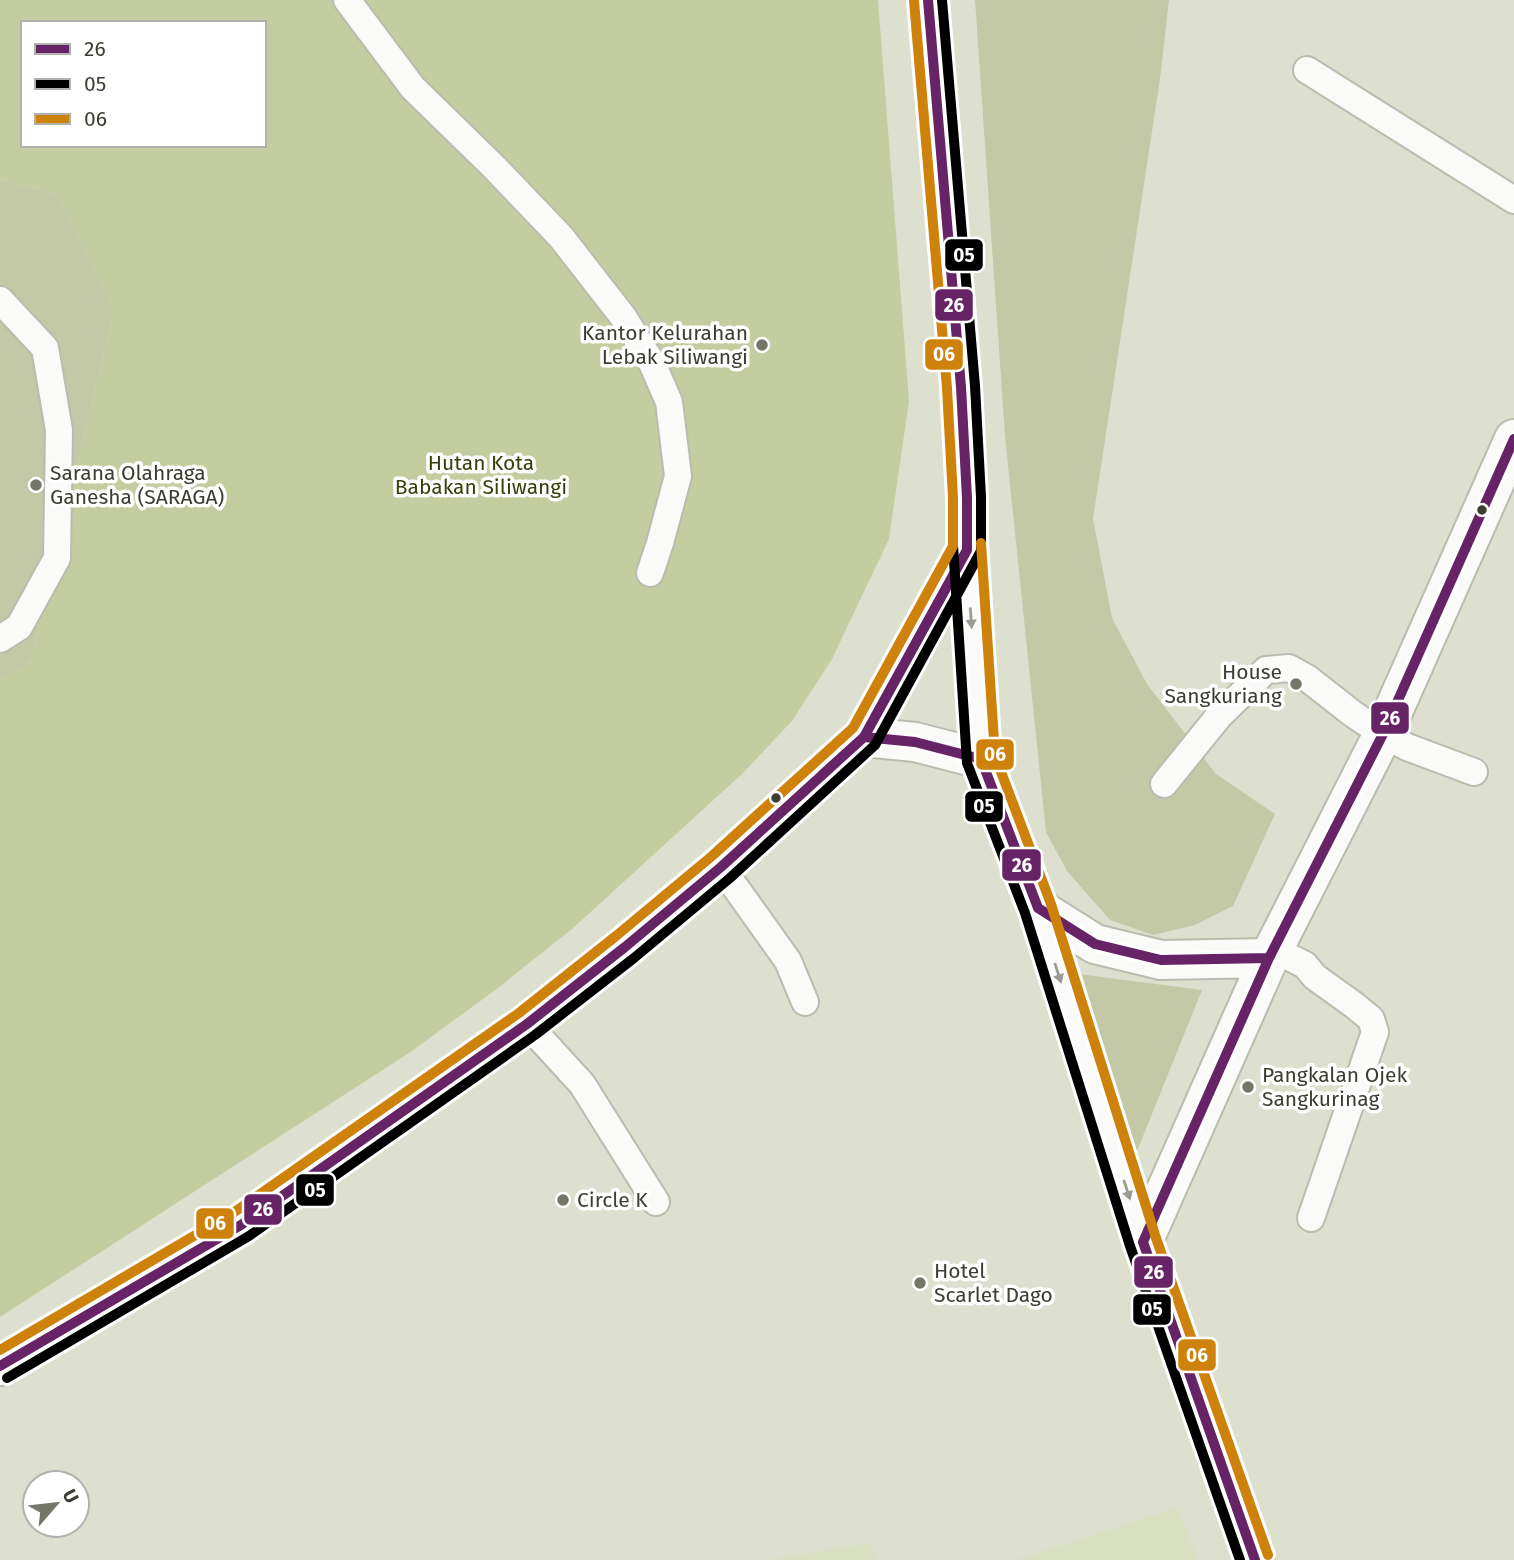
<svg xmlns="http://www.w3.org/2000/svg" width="1514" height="1560" viewBox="0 0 1514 1560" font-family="'Fira Sans',sans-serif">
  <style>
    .built { fill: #d9dfc1 }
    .green { fill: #c3c9a7 }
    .forest { fill: #c4cd9f; fill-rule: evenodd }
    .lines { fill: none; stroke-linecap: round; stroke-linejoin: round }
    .lane-casing { stroke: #b9bcae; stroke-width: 30 }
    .secondary-casing { stroke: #b9bcae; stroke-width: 42 }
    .lane { stroke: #fafaf8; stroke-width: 26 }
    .secondary { stroke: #fafaf8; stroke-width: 38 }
    .bus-1-casing { stroke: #fff; stroke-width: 16 }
    .bus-2-casing { stroke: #fff; stroke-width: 16 }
    .bus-3-casing { stroke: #fff; stroke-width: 16 }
    .bus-1 { stroke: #662365; stroke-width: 10 }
    .bus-2 { stroke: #000; stroke-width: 10 }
    .bus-3 { stroke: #ce820c; stroke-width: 10 }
    .oneway { fill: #9a9c94 }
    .poi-dot { fill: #747768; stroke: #fff; stroke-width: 2.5 }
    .bus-dot { fill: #3b3e31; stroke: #fff; stroke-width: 2.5 }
    .labels { text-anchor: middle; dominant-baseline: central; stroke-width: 7; stroke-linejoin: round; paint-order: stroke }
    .poi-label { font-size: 21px; fill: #3b3e31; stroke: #fff; text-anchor: start }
    .park-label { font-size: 21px; fill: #384009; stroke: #fff }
    .line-badge { stroke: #fff; stroke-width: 2.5 }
    .badge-label { font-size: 19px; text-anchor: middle; font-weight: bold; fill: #fff }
  </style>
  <rect width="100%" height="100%" fill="#dde0cf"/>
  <path class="built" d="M 1177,1508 L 1198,1560 L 1015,1560 Z
    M 869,1543 L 876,1560 L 771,1560 Z"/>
  <path class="green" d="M 975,0 L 1169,0 L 1160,79 L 1093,519 L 1112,618 L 1147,684 L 1216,774 L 1275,814 L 1233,906 L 1195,925 L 1153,935 L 1110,920 L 1067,871 L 1046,832 L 1005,436 Z
    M 0,179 L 57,194 L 114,310 L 31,661 L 0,682 Z
    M 1063,972 L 1202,990 L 1129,1171 Z"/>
  <path class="forest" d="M 0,0 L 878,0 L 909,401 L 889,539 L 832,659 L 792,721 L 743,773 L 572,929 L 494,991 L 409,1053 L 0,1317 L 0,682 L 31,661 L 114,310 L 57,194 L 0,179 ZM 23,23 L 264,23 L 264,145 L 23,145 Z"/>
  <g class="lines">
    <g class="lane-casing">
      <path id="lane" d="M 347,0 L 413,88 L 494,167 L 561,237 L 624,318 L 652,363 L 669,402 L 678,476 L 660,543 L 650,573
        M 1307,70 L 1514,200
        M 0,300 L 45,348 L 59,430 L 57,558 L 19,627 L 0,639
        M 1164,784 L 1219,716 L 1266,670 L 1289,668 L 1307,678 L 1353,714 L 1383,734 L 1407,747 L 1474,772
        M 721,867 L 788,961 L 805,1002
        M 1273,949 L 1305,965 L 1315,977 L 1354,1005 L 1371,1019 L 1375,1032 L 1311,1218
        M 527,1024 L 582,1084 L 656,1202"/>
    </g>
    <g class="secondary-casing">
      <path id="secondary" d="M 928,0 L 961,387 L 967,498 L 967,550 L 981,759 L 1038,908 L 1143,1242 L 1255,1560
        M 864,737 L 915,742 L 981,759
        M 1038,908 L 1095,944 L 1161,960 L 1269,958
        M 1143,1242 L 1269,958 L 1383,734 L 1514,439
        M 0,1366 L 241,1225 L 527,1024 L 625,947 L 721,867 L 864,737 L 967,550"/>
    </g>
    <use href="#lane" class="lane"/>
    <use href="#secondary" class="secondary"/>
    <g class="bus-1-casing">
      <path id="bus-1" d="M 822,775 L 864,737 L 915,742 L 981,759 L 1038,908 L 1095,944 L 1161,960 L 1269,958
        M 0,1366 L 241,1225 L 527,1024 L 625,947 L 721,867 L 864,737 L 967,550 L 967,498 L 961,387 L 928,0
        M 1255,1560 L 1143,1242 L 1269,958 L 1383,734 L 1514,439"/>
    </g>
    <g class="bus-2-casing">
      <path id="bus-2" d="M 953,545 L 967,763 L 1025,913 L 1130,1246 L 1240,1560
        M 7,1378 L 249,1236 L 535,1035 L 634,958 L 730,878 L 875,745 L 981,551 L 981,497 L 975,386 L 942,0"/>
    </g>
    <g class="bus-3-casing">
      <path id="bus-3" d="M 981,543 L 995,756 L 1051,904 L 1156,1238 L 1268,1555
        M 0,1350 L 233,1213 L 519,1013 L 616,936 L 712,856 L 853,728 L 953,546 L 953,498 L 947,388 L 914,1"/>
    </g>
    <use href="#bus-1" class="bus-1"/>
    <use href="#bus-2" class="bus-2"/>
    <use href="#bus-3" class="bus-3"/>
  </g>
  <defs><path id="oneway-solid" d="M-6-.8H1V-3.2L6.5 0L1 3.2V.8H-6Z" transform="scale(1.75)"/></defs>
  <g class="oneway">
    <use href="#oneway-solid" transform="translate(971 618) rotate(86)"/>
    <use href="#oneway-solid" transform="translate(1058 973) rotate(72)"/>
    <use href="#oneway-solid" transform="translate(1127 1190) rotate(72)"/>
  </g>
  <g class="poi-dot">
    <circle cx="762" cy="345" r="7"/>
    <circle cx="36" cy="485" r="7"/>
    <circle cx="1296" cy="684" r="7"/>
    <circle cx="1248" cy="1087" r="7"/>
    <circle cx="563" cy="1200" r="7"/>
    <circle cx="920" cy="1283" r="7"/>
  </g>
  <g class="bus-dot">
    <circle cx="1482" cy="510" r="6"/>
    <circle cx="776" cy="798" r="6"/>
  </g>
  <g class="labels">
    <g class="poi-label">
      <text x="748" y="333" text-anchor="end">Kantor Kelurahan<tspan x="748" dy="24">Lebak Siliwangi</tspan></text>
      <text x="50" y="473">Sarana Olahraga<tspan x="50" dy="24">Ganesha (SARAGA)</tspan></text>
      <text x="1282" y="672" text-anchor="end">House<tspan x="1282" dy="24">Sangkuriang</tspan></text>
      <text x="1262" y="1075">Pangkalan Ojek<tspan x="1262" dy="24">Sangkurinag</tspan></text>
      <text x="577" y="1200">Circle K</text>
      <text x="934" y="1271">Hotel<tspan x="934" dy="24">Scarlet Dago</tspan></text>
    </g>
    <g class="park-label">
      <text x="481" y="463">Hutan Kota<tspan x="481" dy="24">Babakan Siliwangi</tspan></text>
    </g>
  </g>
  <g class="line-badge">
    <rect x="944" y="238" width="40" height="34" rx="7" fill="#000"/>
    <rect x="934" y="288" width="40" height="34" rx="7" fill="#662365"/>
    <rect x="924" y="338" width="40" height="33" rx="7" fill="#ce820c"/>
    <rect x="1370" y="701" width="40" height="34" rx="7" fill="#662365"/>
    <rect x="975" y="738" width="40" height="33" rx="7" fill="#ce820c"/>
    <rect x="964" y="790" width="40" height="33" rx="7" fill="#000"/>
    <rect x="1001" y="848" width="41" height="34" rx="7" fill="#662365"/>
    <rect x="295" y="1173" width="40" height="34" rx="7" fill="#000"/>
    <rect x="243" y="1193" width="40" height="33" rx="7" fill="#662365"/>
    <rect x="195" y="1207" width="40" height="33" rx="7" fill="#ce820c"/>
    <rect x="1133" y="1255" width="41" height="34" rx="7" fill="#662365"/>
    <rect x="1132" y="1293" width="40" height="33" rx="7" fill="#000"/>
    <rect x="1177" y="1338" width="40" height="34" rx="7" fill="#ce820c"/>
  </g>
  <g class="badge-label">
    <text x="964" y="262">05</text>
    <text x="954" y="312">26</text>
    <text x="944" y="361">06</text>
    <text x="1390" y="725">26</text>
    <text x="995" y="761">06</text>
    <text x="984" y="813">05</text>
    <text x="1022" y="872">26</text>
    <text x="315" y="1197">05</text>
    <text x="263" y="1216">26</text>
    <text x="215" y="1230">06</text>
    <text x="1154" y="1279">26</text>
    <text x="1152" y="1316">05</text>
    <text x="1197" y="1362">06</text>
  </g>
  <rect x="21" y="21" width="245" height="126" fill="#ffffff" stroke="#b1b2ad" stroke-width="2"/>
  <rect x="35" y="44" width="35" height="10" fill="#662365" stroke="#b1b2ad" stroke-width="2"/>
  <text x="84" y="56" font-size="21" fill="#3b3e31">26</text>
  <rect x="35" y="79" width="35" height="10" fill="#000000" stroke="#b1b2ad" stroke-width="2"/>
  <text x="84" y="91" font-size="21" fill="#3b3e31">05</text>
  <rect x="35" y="114" width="35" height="10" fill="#ce820c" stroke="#b1b2ad" stroke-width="2"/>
  <text x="84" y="126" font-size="21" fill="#3b3e31">06</text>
  <g transform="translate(56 1504) rotate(62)"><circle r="33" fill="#ffffff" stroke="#b1b2ad" stroke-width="2"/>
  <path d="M0-5L12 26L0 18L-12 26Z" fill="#747768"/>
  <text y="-10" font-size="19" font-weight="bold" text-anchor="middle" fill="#3b3e31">U</text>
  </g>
</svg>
